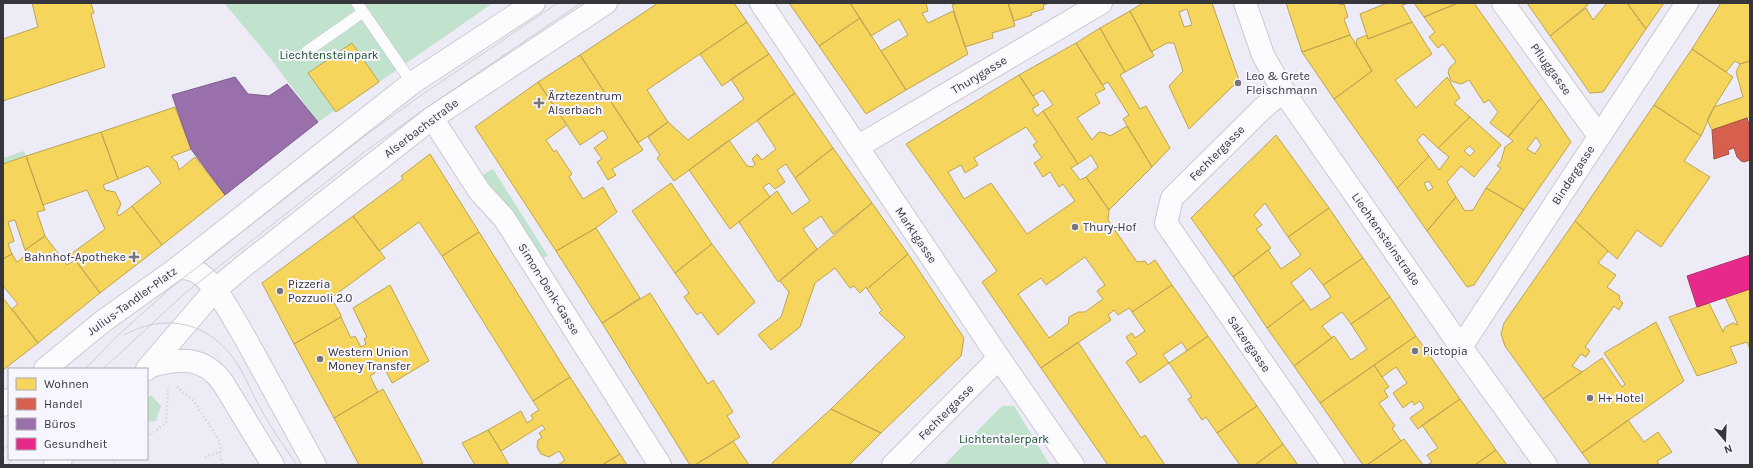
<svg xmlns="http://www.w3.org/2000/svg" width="1753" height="468" viewBox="0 0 1753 468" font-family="Karla,sans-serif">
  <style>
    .green { fill: #c1e2cc }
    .homes { fill: #f6d55c; stroke: #bca552; fill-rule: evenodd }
    .shops { fill: #d6604d; stroke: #a65348 }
    .offices { fill: #9970ab; stroke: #7b5e8a }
    .health { fill: #e7298a; stroke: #b22d73 }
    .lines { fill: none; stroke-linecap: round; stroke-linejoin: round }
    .lane-casing { stroke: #cac9d0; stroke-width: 12 }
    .street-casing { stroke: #cac9d0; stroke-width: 24 }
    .secondary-casing { stroke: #cac9d0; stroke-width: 24 }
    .path { stroke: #cecdd1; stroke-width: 2.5; stroke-dasharray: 1 3; stroke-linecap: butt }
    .lane { stroke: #fcfcfe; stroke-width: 11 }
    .street { stroke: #fcfcfe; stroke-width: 22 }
    .secondary { stroke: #fcfcfe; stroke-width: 22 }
    .tram { stroke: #ceced0; stroke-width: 1 }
    .poi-dot { fill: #76757d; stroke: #f7f5fd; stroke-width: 1.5 }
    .labels { text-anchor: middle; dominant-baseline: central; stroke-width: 4; stroke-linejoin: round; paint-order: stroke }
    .park-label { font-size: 12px; fill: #1a502b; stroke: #f7f5fd }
    .street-label { font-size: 12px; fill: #36353c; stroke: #f7f5fd }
    .poi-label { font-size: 12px; fill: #36353c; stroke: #f7f5fd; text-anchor: start }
  </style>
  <rect width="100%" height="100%" fill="#edebf5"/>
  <path class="green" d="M 224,3 L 493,3 L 336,112 L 334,111 L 318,122 L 270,58 Z
    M 24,151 L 26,156 L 3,164 L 3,158 Z
    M 493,169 L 548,256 L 541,259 L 483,175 Z
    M 151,395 L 161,406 L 156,421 L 147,422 L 147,399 Z
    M 1002,406 L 1014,406 L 1050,465 L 944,465 Z"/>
  <path class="homes" d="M 32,3 L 91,3 L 94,13 L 91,14 L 105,67 L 3,101 L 3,39 L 38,27 Z
    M 658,3 L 734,3 L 747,22 L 647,90 L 668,122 L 638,143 L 580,55 Z
    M 789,3 L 850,3 L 860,18 L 819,46 Z
    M 850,3 L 926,3 L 928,11 L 922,13 L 928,23 L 953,11 L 968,54 L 906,90 L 881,51 L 908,35 L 899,19 L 871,36 Z
    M 958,3 L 1008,3 L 1015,26 L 992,33 L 993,38 L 965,47 L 952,5 Z
    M 1008,3 L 1050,3 L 1043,5 L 1044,9 L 1031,13 L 1032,15 L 1014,21 Z
    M 1143,3 L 1212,3 L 1239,80 L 1189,129 L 1169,86 L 1183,71 L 1174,43 L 1167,43 L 1151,52 L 1130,11 ZM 1187,9 L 1192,25 L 1184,27 L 1179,12 Z
    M 1286,3 L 1339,3 L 1340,5 L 1344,4 L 1348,17 L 1344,19 L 1350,35 L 1302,52 Z
    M 1387,3 L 1409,3 L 1402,5 L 1412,22 L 1368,39 L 1360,14 Z
    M 1414,3 L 1458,3 L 1424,17 Z
    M 1458,3 L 1474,3 L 1541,98 L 1508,137 L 1490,123 L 1498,112 L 1489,100 L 1484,103 L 1469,80 L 1461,84 L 1451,81 L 1448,72 L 1450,67 L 1456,62 L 1443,44 L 1438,48 L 1429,37 L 1435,32 L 1424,17 Z
    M 1527,3 L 1587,3 L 1588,5 L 1550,36 Z
    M 1607,3 L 1627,3 L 1646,29 L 1603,92 L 1590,93 L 1550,36 L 1586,8 L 1593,20 Z
    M 1627,3 L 1664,3 L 1646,29 Z
    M 1721,3 L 1750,3 L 1750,61 L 1740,64 L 1735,61 L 1726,72 L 1692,49 Z
    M 1130,11 L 1154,56 L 1125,72 L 1100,28 Z
    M 860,18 L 906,90 L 866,114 L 819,46 Z
    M 747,22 L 769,54 L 722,86 L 700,54 Z
    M 1412,22 L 1432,54 L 1395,80 L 1416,108 L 1447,77 L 1460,98 L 1454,103 L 1470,117 L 1438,148 L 1423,134 L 1417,140 L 1429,156 L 1397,188 L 1334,99 L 1372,71 L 1356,44 L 1357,39 L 1367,35 L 1368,39 Z
    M 1100,28 L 1125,72 L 1120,75 L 1140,109 L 1146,106 L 1170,148 L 1152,167 L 1123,119 L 1129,115 L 1108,82 L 1102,85 L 1076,43 Z
    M 1350,35 L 1372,71 L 1334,99 L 1302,52 Z
    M 352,43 L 379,82 L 336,112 L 308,73 Z
    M 1076,43 L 1105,89 L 1095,94 L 1100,103 L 1077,118 L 1092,140 L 1099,132 L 1105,133 L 1110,136 L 1127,126 L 1152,167 L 1109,210 L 1086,177 L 1098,167 L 1091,155 L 1078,164 L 1043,111 L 1053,105 L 1043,90 L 1033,96 L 1019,75 Z
    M 1692,49 L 1733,77 L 1714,107 L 1701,136 L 1654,105 Z
    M 769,54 L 795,93 L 674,181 L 657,158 L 660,155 L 648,137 L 668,122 L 688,140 L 744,99 L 731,79 Z
    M 580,55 L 643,150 L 612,169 L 616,175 L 608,180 L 597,162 L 602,159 L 594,148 L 608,138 L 603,130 L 580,145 L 538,82 Z
    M 1750,61 L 1750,117 L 1712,130 L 1707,120 L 1714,107 L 1743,97 L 1736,72 L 1740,64 Z
    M 1019,75 L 1039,105 L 1032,109 L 1037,116 L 1043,111 L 1078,164 L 1071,168 L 1080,180 L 1086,177 L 1109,210 L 1108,220 L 1137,262 L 1145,261 L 1148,265 L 1155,260 L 1172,285 L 1132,312 L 1129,308 L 1118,315 L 1114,310 L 1108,315 L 1111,320 L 1041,368 L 982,282 L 997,271 L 906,144 ZM 1026,127 L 1037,142 L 1033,145 L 1042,158 L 1034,163 L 1043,177 L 1050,172 L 1059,187 L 1063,184 L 1075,201 L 1027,234 L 991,183 L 964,199 L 948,172 L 961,165 L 965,173 L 978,165 L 974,158 ZM 1085,257 L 1105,285 L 1097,291 L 1103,299 L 1085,312 L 1078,312 L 1069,317 L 1068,324 L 1049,338 L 1018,294 L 1041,278 L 1046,285 Z
    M 538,82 L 567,125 L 546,140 L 554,152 L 556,150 L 572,174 L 569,177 L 583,199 L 603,187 L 617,212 L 596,228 L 556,251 L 475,127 Z
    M 795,93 L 833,148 L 795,178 L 786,164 L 777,170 L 785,182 L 775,189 L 769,183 L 763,187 L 770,197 L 730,229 L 689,170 L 729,140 L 747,166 L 753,167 L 755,164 L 752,159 L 757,154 L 762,160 L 776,149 L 757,120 Z
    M 1541,98 L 1571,142 L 1524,210 L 1486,188 L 1501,168 L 1497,166 L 1501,161 L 1505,147 L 1513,141 L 1508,137 ZM 1536,137 L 1541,145 L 1535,154 L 1527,149 Z
    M 1654,105 L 1701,136 L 1684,161 L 1710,177 L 1661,247 L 1637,230 L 1617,259 L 1575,221 Z
    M 175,107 L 191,149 L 171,157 L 177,162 L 179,170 L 195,157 L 225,195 L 162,245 L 132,206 L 161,183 L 148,166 L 118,179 L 101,132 Z
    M 1470,117 L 1501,145 L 1474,177 L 1461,166 L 1447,182 L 1456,197 L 1427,231 L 1397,188 L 1429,156 L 1439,170 L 1449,157 L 1438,148 ZM 1469,146 L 1475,151 L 1470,156 L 1464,151 ZM 1429,181 L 1433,188 L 1428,191 L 1424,183 Z
    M 101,132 L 118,179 L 103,185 L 105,190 L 115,192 L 121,204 L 117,213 L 119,216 L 132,206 L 162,245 L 100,293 L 71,254 L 105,229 L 87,190 L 43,205 L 26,156 Z
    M 1276,135 L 1329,208 L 1288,237 L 1265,203 L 1254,215 L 1262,225 L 1256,229 L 1271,248 L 1233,277 L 1191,218 Z
    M 833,148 L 872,203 L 833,234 L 821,216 L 803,229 L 817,249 L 778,282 L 739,222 L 777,191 L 792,214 L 810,201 L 795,178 Z
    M 430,154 L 479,232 L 442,256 L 419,222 L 379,251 L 353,216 L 403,179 L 401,176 Z
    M 26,156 L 45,210 L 37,212 L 45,236 L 25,250 L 15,220 L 8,222 L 14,241 L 8,244 L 12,254 L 3,259 L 3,164 Z
    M 671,183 L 712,244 L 675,273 L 632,211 Z
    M 1486,188 L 1524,210 L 1474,285 L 1467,287 L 1427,231 L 1456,197 L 1465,211 L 1473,210 Z
    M 872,203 L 908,254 L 867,289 L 866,287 L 860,293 L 854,286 L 850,288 L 835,268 L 815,283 L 800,327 L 771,350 L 758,335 L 781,317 L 789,292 L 780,281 Z
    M 1329,208 L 1363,258 L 1323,285 L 1310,268 L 1291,283 L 1304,300 L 1267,328 L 1233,277 L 1268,250 L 1281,269 L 1301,255 L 1288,237 Z
    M 353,216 L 385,258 L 331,298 L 341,315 L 341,317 L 294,344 L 262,283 Z
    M 1575,221 L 1608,251 L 1598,263 L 1616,275 L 1607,287 L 1620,296 L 1619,299 L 1623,303 L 1619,310 L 1614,306 L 1585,347 L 1590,351 L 1586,357 L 1581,354 L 1572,366 L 1582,372 L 1543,399 L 1505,346 L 1501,334 L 1504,323 Z
    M 596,228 L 640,298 L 602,323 L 556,251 Z
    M 479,232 L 570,377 L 533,401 L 442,256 Z
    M 45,236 L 67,265 L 75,260 L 100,293 L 38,343 L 12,309 L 18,304 L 3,286 L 3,259 L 12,254 L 17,262 L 27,254 L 25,250 Z
    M 712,244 L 755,302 L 718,335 L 701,312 L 697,315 L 684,297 L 689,293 L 675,273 Z
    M 908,254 L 964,338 L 961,356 L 881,433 L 831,409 L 905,337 L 879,313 L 882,310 L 867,289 Z
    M 1363,258 L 1390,297 L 1351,324 L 1342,312 L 1322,326 L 1332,338 L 1294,366 L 1267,328 L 1304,300 L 1311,310 L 1331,297 L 1323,285 Z
    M 390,285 L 429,361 L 392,383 L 382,363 L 378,366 L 375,362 L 371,364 L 375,373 L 370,376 L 378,392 L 334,418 L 294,344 L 341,317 L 351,338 L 355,336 L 361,347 L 366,344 L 364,339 L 367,337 L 353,308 Z
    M 1172,285 L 1208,336 L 1187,351 L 1182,342 L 1163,355 L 1169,363 L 1140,383 L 1126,362 L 1137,354 L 1126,337 L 1132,333 L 1135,338 L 1145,331 L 1132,312 Z
    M 1750,289 L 1750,349 L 1747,342 L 1730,347 L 1737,363 L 1697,376 L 1669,317 L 1709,303 L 1723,332 L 1725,327 L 1733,323 L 1738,325 L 1725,297 Z
    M 650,293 L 708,384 L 713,380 L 733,412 L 727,416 L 740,437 L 695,465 L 690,465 L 602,323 Z
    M 1390,297 L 1416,336 L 1320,403 L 1294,366 L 1334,336 L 1351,360 L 1367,349 L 1351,324 Z
    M 3,298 L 38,343 L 3,370 Z
    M 1656,322 L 1684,381 L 1582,453 L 1543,399 L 1602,358 L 1622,387 L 1625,384 L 1604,353 Z
    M 1208,336 L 1257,406 L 1217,433 L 1206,417 L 1202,420 L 1188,399 L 1192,397 L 1169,363 Z
    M 1416,336 L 1460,399 L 1418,429 L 1410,418 L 1424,408 L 1420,401 L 1414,405 L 1412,401 L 1403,408 L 1393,393 L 1407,383 L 1396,367 L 1382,377 L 1374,365 Z
    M 1078,342 L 1141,438 L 1145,435 L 1165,465 L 1108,465 L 1041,368 Z
    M 1374,365 L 1389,387 L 1384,390 L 1388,397 L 1379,403 L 1395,426 L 1392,428 L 1401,441 L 1367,465 L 1363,465 L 1320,403 Z
    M 570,377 L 620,454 L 602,465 L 558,465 L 565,460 L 559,451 L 549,457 L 541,454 L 537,447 L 538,440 L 542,438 L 539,433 L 545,429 L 542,425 L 501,451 L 488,430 L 521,411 L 527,423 L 533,419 L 531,415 L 539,410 L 533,401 Z
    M 383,389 L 423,463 L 418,465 L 359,465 L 334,418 Z
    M 1460,399 L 1496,450 L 1475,465 L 1427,465 L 1432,462 L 1427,455 L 1438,448 L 1422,425 Z
    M 1257,406 L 1283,444 L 1255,465 L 1240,465 L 1217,433 Z
    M 831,409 L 881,433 L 849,465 L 773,465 L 772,463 Z
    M 1628,420 L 1644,442 L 1658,432 L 1672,452 L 1657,461 L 1659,465 L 1591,465 L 1582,453 Z
    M 488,430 L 501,451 L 509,465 L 475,465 L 462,443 Z
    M 1404,439 L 1423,465 L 1367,465 L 1401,441 Z
    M 733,441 L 749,465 L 695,465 Z
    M 1283,444 L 1298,465 L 1255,465 Z
    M 1496,450 L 1507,465 L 1475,465 Z
    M 620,454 L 627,465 L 602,465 Z"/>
  <path class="shops" d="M 1747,118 L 1750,127 L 1750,160 L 1744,162 L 1741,161 L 1737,157 L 1734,148 L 1728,150 L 1729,154 L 1714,159 L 1712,130 Z"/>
  <path class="offices" d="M 235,77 L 248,94 L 269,96 L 287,84 L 318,122 L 225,195 L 191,149 L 172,95 Z"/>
  <path class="health" d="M 1750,255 L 1750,289 L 1697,307 L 1687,276 Z"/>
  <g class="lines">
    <g class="lane-casing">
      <path id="lane" d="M 357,3 L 412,83
        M 306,52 L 363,12"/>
    </g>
    <g class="street-casing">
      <path id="street" d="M 761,3 L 999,358 L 1073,465
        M 1503,3 L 1599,136
        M 1283,91 L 1262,109 L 1172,198 L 1166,223 L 1333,465
        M 432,118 L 480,192 L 504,218 L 660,465
        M 857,147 L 1101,3
        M 1461,347 L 1687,3
        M 893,465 L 999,358"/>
    </g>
    <g class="secondary-casing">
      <path id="secondary" d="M 1245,3 L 1263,55 L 1283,91 L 1461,347 L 1546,465
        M 176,269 C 187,267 195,269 204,277 C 220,291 238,326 249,345 C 271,385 293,425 315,465
        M 151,366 C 180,358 204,356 223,383 L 273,465
        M 45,369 L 102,322 L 176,269 L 412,83 L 534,3
        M 147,369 L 215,290 L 245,265 L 432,118 L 606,3
        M 3,405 L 9,400
        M 55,465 L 61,459"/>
    </g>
    <path class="path" d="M 177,387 L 194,401 L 220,442 L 220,457 L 223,465
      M 147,437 L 166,423 L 168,388
      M 205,457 L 220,452
      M 111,465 L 118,459"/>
    <use href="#lane" class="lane"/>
    <use href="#street" class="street"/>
    <use href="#secondary" class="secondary"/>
    <path class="tram" d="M 124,335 C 162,314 203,320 231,355 C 244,371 251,393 262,411 C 272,430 285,447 297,465
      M 85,369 L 117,336 L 172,287 L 362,138 L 420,96 L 558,3
      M 103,369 L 184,294 L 367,150 L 426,108 L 581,3
      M 3,450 L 9,444
      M 7,465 L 13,459
      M 224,465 L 243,465"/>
  </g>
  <g class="poi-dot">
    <circle cx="1238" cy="83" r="4"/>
    <path d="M537 97h4v4h4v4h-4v4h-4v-4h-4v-4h4z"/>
    <circle cx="1075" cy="227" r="4"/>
    <path d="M132 251h4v4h4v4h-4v4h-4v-4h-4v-4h4z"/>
    <circle cx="280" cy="291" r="4"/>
    <circle cx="1415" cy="351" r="4"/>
    <circle cx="320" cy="359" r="4"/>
    <circle cx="1590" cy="398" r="4"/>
  </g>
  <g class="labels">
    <g class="park-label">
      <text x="329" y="55">Liechtensteinpark</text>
      <text x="1004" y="439">Lichtentalerpark</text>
    </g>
    <g class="street-label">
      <text transform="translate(1551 69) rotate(54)">Pfluggasse</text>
      <text transform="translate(979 75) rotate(-31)">Thurygasse</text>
      <text transform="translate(421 128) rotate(-37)">Alserbachstraße</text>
      <text transform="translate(1217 153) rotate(-45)">Fechtergasse</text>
      <text transform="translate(1573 175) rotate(-57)">Bindergasse</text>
      <text transform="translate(916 235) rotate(56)">Marktgasse</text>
      <text transform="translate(1386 239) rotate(55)">Liechtensteinstraße</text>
      <text transform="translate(549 289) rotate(58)">Simon-Denk-Gasse</text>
      <text transform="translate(132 301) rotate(-36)">Julius-Tandler-Platz</text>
      <text transform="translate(1249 344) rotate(55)">Salzergasse</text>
      <text transform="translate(946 412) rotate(-45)">Fechtergasse</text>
    </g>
    <g class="poi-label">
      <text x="1246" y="76">Leo &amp; Grete<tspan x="1246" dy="14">Fleischmann</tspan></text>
      <text x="548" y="96">Ärztezentrum<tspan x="548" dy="14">Alserbach</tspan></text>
      <text x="1083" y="227">Thury-Hof</text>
      <text x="126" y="257" text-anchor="end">Bahnhof-Apotheke</text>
      <text x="288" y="284">Pizzeria<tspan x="288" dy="14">Pozzuoli 2.0</tspan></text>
      <text x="1423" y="351">Pictopia</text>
      <text x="328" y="352">Western Union<tspan x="328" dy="14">Money Transfer</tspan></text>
      <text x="1598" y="398">H+ Hotel</text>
    </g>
  </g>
  <rect width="1753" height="468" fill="none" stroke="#36353c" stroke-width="8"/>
  <rect x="8" y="368" width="140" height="92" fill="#f7f5fd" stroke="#aaa8b0"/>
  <rect x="16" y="378" width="20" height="12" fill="#f6d55c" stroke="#aaa8b0"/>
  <text x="44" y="388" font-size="12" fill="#36353c">Wohnen</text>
  <rect x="16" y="398" width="20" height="12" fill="#d6604d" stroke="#aaa8b0"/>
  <text x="44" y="408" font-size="12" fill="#36353c">Handel</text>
  <rect x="16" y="418" width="20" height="12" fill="#9970ab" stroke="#aaa8b0"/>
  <text x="44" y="428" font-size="12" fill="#36353c">Büros</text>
  <rect x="16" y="438" width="20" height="12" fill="#e7298a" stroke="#aaa8b0"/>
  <text x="44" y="448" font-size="12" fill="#36353c">Gesundheit</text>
  <g transform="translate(1725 440) rotate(161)" stroke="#f7f5fd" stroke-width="3" paint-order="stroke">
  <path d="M0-3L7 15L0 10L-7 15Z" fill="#36353c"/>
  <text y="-6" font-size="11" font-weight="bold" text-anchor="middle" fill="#36353c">N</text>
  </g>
</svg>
